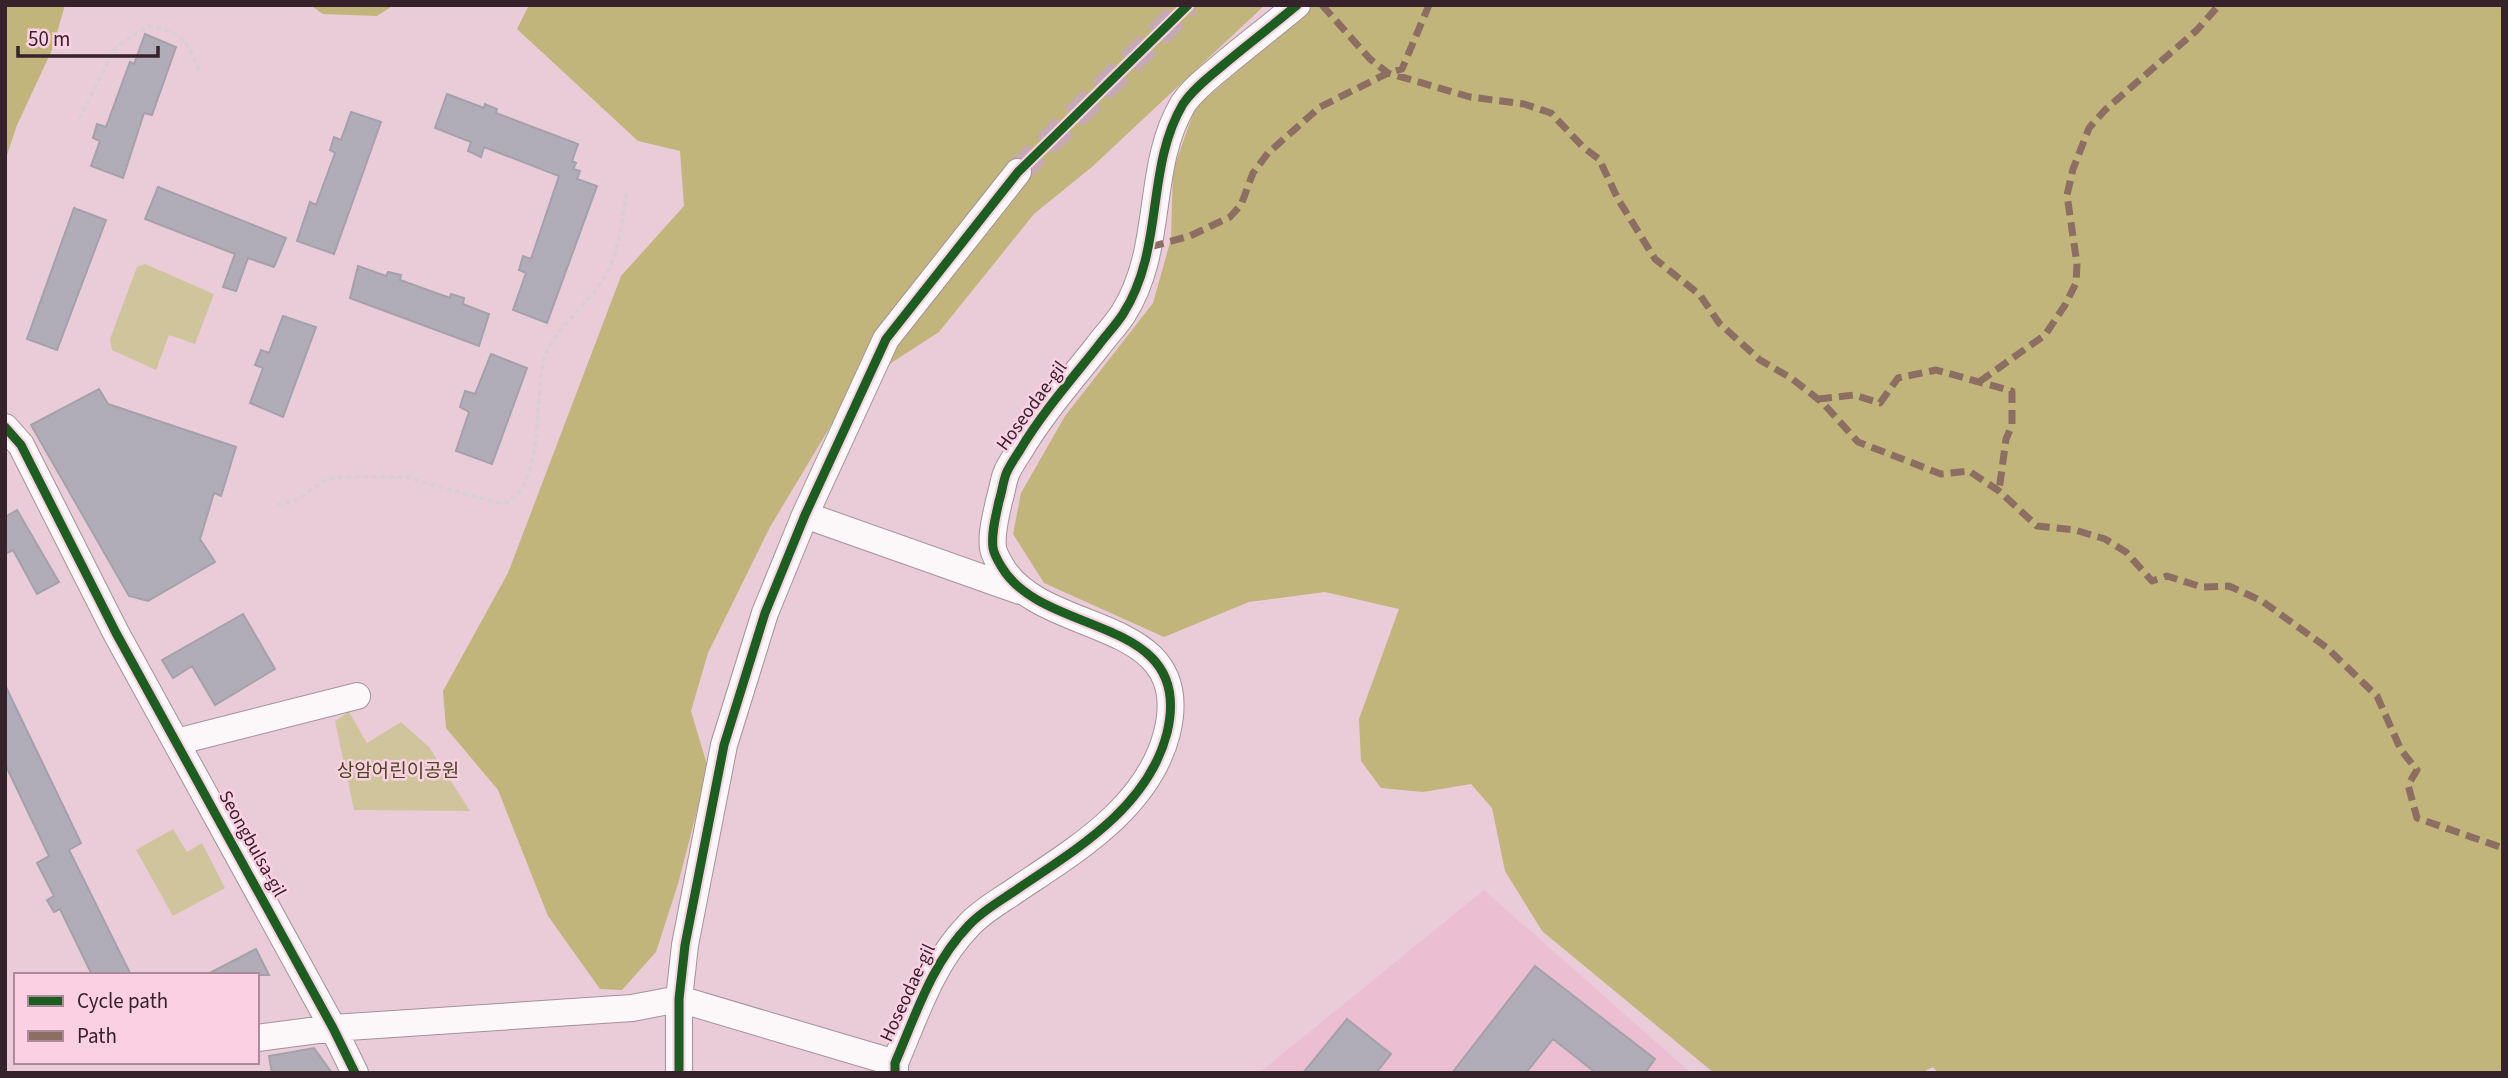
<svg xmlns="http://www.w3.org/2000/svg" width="2508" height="1078" viewBox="0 0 2508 1078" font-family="'Source Sans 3','Noto Sans KR',sans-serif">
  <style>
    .built { fill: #ecbed1 }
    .green { fill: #d0c49c }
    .forest { fill: #c1b57c }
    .building { fill: #b0adb8; stroke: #a4a1ab; stroke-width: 2 }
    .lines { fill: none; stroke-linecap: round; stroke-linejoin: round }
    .minor-tunnel { stroke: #c5aab5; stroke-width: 26; stroke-dasharray: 26 13; stroke-linecap: butt }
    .minor-casing { stroke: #a6919a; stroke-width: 28 }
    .path { stroke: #d7cfd2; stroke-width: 3.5; stroke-dasharray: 5 3.5; stroke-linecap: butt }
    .minor { stroke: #fcf7f9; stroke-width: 26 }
    .quiet { stroke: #8d6e63; stroke-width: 7; stroke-dasharray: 14 7; stroke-linecap: butt }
    .cycleway-casing { stroke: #fcd0e3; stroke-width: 13 }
    .cycleway { stroke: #1b5e20; stroke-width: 9 }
    .labels { text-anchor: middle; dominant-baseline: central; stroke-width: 5; stroke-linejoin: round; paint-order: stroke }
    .street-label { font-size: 19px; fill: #35222b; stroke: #fcd0e3 }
    .park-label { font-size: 19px; fill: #47481b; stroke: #fcd0e3 }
  </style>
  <rect width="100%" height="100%" fill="#e9ccd8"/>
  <path class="built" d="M 1484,890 L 1691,1073 L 1259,1073 Z"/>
  <path class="green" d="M 145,264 L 214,294 L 195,344 L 169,335 L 156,370 L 112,350 L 110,339 L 137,267 Z
    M 349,712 L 367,743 L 401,722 L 429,747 L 470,811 L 354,810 L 335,721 Z
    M 173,829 L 187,852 L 202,843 L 225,888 L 173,916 L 136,850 Z"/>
  <path class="forest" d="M 5,5 L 65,5 L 52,50 L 17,125 L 5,161 Z
    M 310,5 L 394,5 L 377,16 L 323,14 Z
    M 529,5 L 1265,5 L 1093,166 L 1034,214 L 939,332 L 854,387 L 770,527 L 708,653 L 691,711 L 708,768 L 678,884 L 656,952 L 622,990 L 600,989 L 548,916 L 498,790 L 446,728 L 443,691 L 508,573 L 621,276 L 684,206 L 680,151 L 638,141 L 517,29 Z
    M 1313,5 L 2503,5 L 2503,1073 L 1938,1073 L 1933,1067 L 1921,1073 L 1714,1073 L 1542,931 L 1505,871 L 1492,808 L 1471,784 L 1423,792 L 1381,788 L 1361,761 L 1359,719 L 1399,609 L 1325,592 L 1249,602 L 1164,637 L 1044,583 L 1013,534 L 1021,493 L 1065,416 L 1153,303 L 1171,239 L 1173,170 L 1195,108 Z"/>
  <path class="building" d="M 145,34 L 176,47 L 152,115 L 144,113 L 123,178 L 91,166 L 100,141 L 93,138 L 97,124 L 106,127 L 130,62 L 134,64 Z
    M 447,94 L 484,108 L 485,104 L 497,109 L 496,113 L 578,144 L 572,161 L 576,163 L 573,169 L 580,171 L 577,179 L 597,186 L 547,323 L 513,310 L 526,273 L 519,270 L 523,256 L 531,259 L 559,176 L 484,147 L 481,157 L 468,151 L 471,142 L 435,128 Z
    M 351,112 L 381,122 L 334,254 L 297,241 L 310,202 L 316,205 L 335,153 L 330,150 L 334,137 L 341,140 Z
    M 158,187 L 286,238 L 274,267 L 248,258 L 236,291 L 223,287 L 235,254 L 145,219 Z
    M 74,208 L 106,220 L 57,350 L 27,339 Z
    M 358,266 L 386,276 L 388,272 L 401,275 L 400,280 L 450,298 L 451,294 L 464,298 L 463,304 L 489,314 L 479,346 L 350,298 Z
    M 283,316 L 316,327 L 283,417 L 250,403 L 263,368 L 255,365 L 261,350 L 269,353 Z
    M 491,354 L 527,368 L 492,464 L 456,451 L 469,412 L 460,407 L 465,391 L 475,394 Z
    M 99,389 L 108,404 L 236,447 L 221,496 L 214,493 L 200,539 L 215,562 L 148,601 L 129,596 L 31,425 Z
    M 17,510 L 59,582 L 37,594 L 13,550 L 5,554 L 5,517 Z
    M 243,614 L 275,669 L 215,705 L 192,666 L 173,678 L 162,660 Z
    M 5,685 L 81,843 L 69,850 L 131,975 L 92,975 L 60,909 L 54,912 L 47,900 L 54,896 L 37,863 L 49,856 L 5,764 Z
    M 256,949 L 269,975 L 206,975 Z
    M 1535,966 L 1655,1059 L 1645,1073 L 1596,1073 L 1553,1039 L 1526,1073 L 1452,1073 Z
    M 1347,1019 L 1391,1054 L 1376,1073 L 1303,1073 Z
    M 314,1048 L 332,1073 L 272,1073 L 269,1056 Z"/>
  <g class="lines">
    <path class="minor-tunnel" d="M 1018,172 L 1188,5"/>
    <g class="minor-casing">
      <path id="minor" d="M 5,427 L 21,445 L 116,633 L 333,1028 L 355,1073
        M 805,515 L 1020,591
        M 176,742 L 357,696
        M 257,1038 L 333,1028 L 632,1008 L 679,999 L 895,1063
        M 679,1073 L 679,999 L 685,945 L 724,745 L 765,613 L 805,515 L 886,339 L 1018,172
        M 895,1073 L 895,1063 C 916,1014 932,963 969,925 C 983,910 1002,900 1019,888 C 1077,849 1148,807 1167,733 C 1196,613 1043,639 1001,566 C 998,561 994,554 993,548 C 991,532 996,516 999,501 C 1002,492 1003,482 1006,474 C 1009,466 1015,458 1020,450 C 1042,413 1071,380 1098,346 C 1106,335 1116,325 1123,314 C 1165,248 1145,168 1183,104 C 1193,89 1209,77 1222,66 C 1247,45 1272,26 1297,5"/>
    </g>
    <path class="path" d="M 79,119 L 115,48 L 148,26 C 180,31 189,41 199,71
      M 277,505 L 296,500 L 327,479 L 342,477 L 406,477 L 502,504 C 548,489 532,394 545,356 C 556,326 591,303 606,274 C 620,250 622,218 627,191"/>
    <use href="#minor" class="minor"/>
    <path class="quiet" d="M 1322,5 L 1370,59 L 1388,73 L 1470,97 L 1524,104 L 1551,113 L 1583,147 L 1599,159 L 1618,199 L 1655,259 L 1700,295 L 1719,323 L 1760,360 L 1791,378 L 1823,403 L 1858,442 L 1941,474 L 1969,471 L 1999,491 L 2037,526 L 2075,530 L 2105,539 L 2126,552 L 2152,581 L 2167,576 L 2202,587 L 2229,586 L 2262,601 L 2326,647 L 2377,696 L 2401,750 L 2417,770 L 2408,785 L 2417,818 L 2503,848
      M 1150,247 L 1190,236 L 1230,217 L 1241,205 L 1253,173 L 1268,153 L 1320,107 L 1388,73 L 1402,69 L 1429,5
      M 1979,382 L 2045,335 L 2065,305 L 2076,283 L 2077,264 L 2067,195 L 2073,169 L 2089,128 L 2105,110 L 2197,30 L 2219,5
      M 1818,399 L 1854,395 L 1880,403 L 1898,378 L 1936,370 L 2012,391 L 2012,425 L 2006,439 L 1999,491"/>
    <g class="cycleway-casing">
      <path id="cycleway" d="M 5,427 L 21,445 L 116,633 L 333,1028 L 355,1073
        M 679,1073 L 679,999 L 685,945 L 724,745 L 765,613 L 805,515 L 886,339 L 1018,172 L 1188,5
        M 895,1073 L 895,1063 C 916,1014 932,963 969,925 C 983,910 1002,900 1019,888 C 1077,849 1148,807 1167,733 C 1196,613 1043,639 1001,566 C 998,561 994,554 993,548 C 991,532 996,516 999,501 C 1002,492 1003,482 1006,474 C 1009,466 1015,458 1020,450 C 1042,413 1071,380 1098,346 C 1106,335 1116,325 1123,314 C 1165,248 1145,168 1183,104 C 1193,89 1209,77 1222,66 C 1247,45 1272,26 1297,5"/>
    </g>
    <use href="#cycleway" class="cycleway"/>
  </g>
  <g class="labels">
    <g class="street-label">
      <text transform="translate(1032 406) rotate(-54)">Hoseodae-gil</text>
      <text transform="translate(252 844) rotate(61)">Seongbulsa-gil</text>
      <text transform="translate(908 993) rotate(-65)">Hoseodae-gil</text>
    </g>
    <g class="park-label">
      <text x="398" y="771">상암어린이공원</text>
    </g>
  </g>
  <rect width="2508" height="1078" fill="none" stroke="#35222b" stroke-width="14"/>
  <rect x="14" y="973" width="245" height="91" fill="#fcd0e3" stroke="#ac8a99" stroke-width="2"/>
  <rect x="28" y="996" width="35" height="10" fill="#1b5e20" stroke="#ac8a99" stroke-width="2"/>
  <text x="77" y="1008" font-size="21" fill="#35222b">Cycle path</text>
  <rect x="28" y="1031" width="35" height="10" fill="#8d6e63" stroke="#ac8a99" stroke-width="2"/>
  <text x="77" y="1043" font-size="21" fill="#35222b">Path</text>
  <path d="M18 46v10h140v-10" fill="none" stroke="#35222b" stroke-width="3.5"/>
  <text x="28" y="46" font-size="21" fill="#35222b" stroke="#fcd0e3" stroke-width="5" paint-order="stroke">50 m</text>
</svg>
